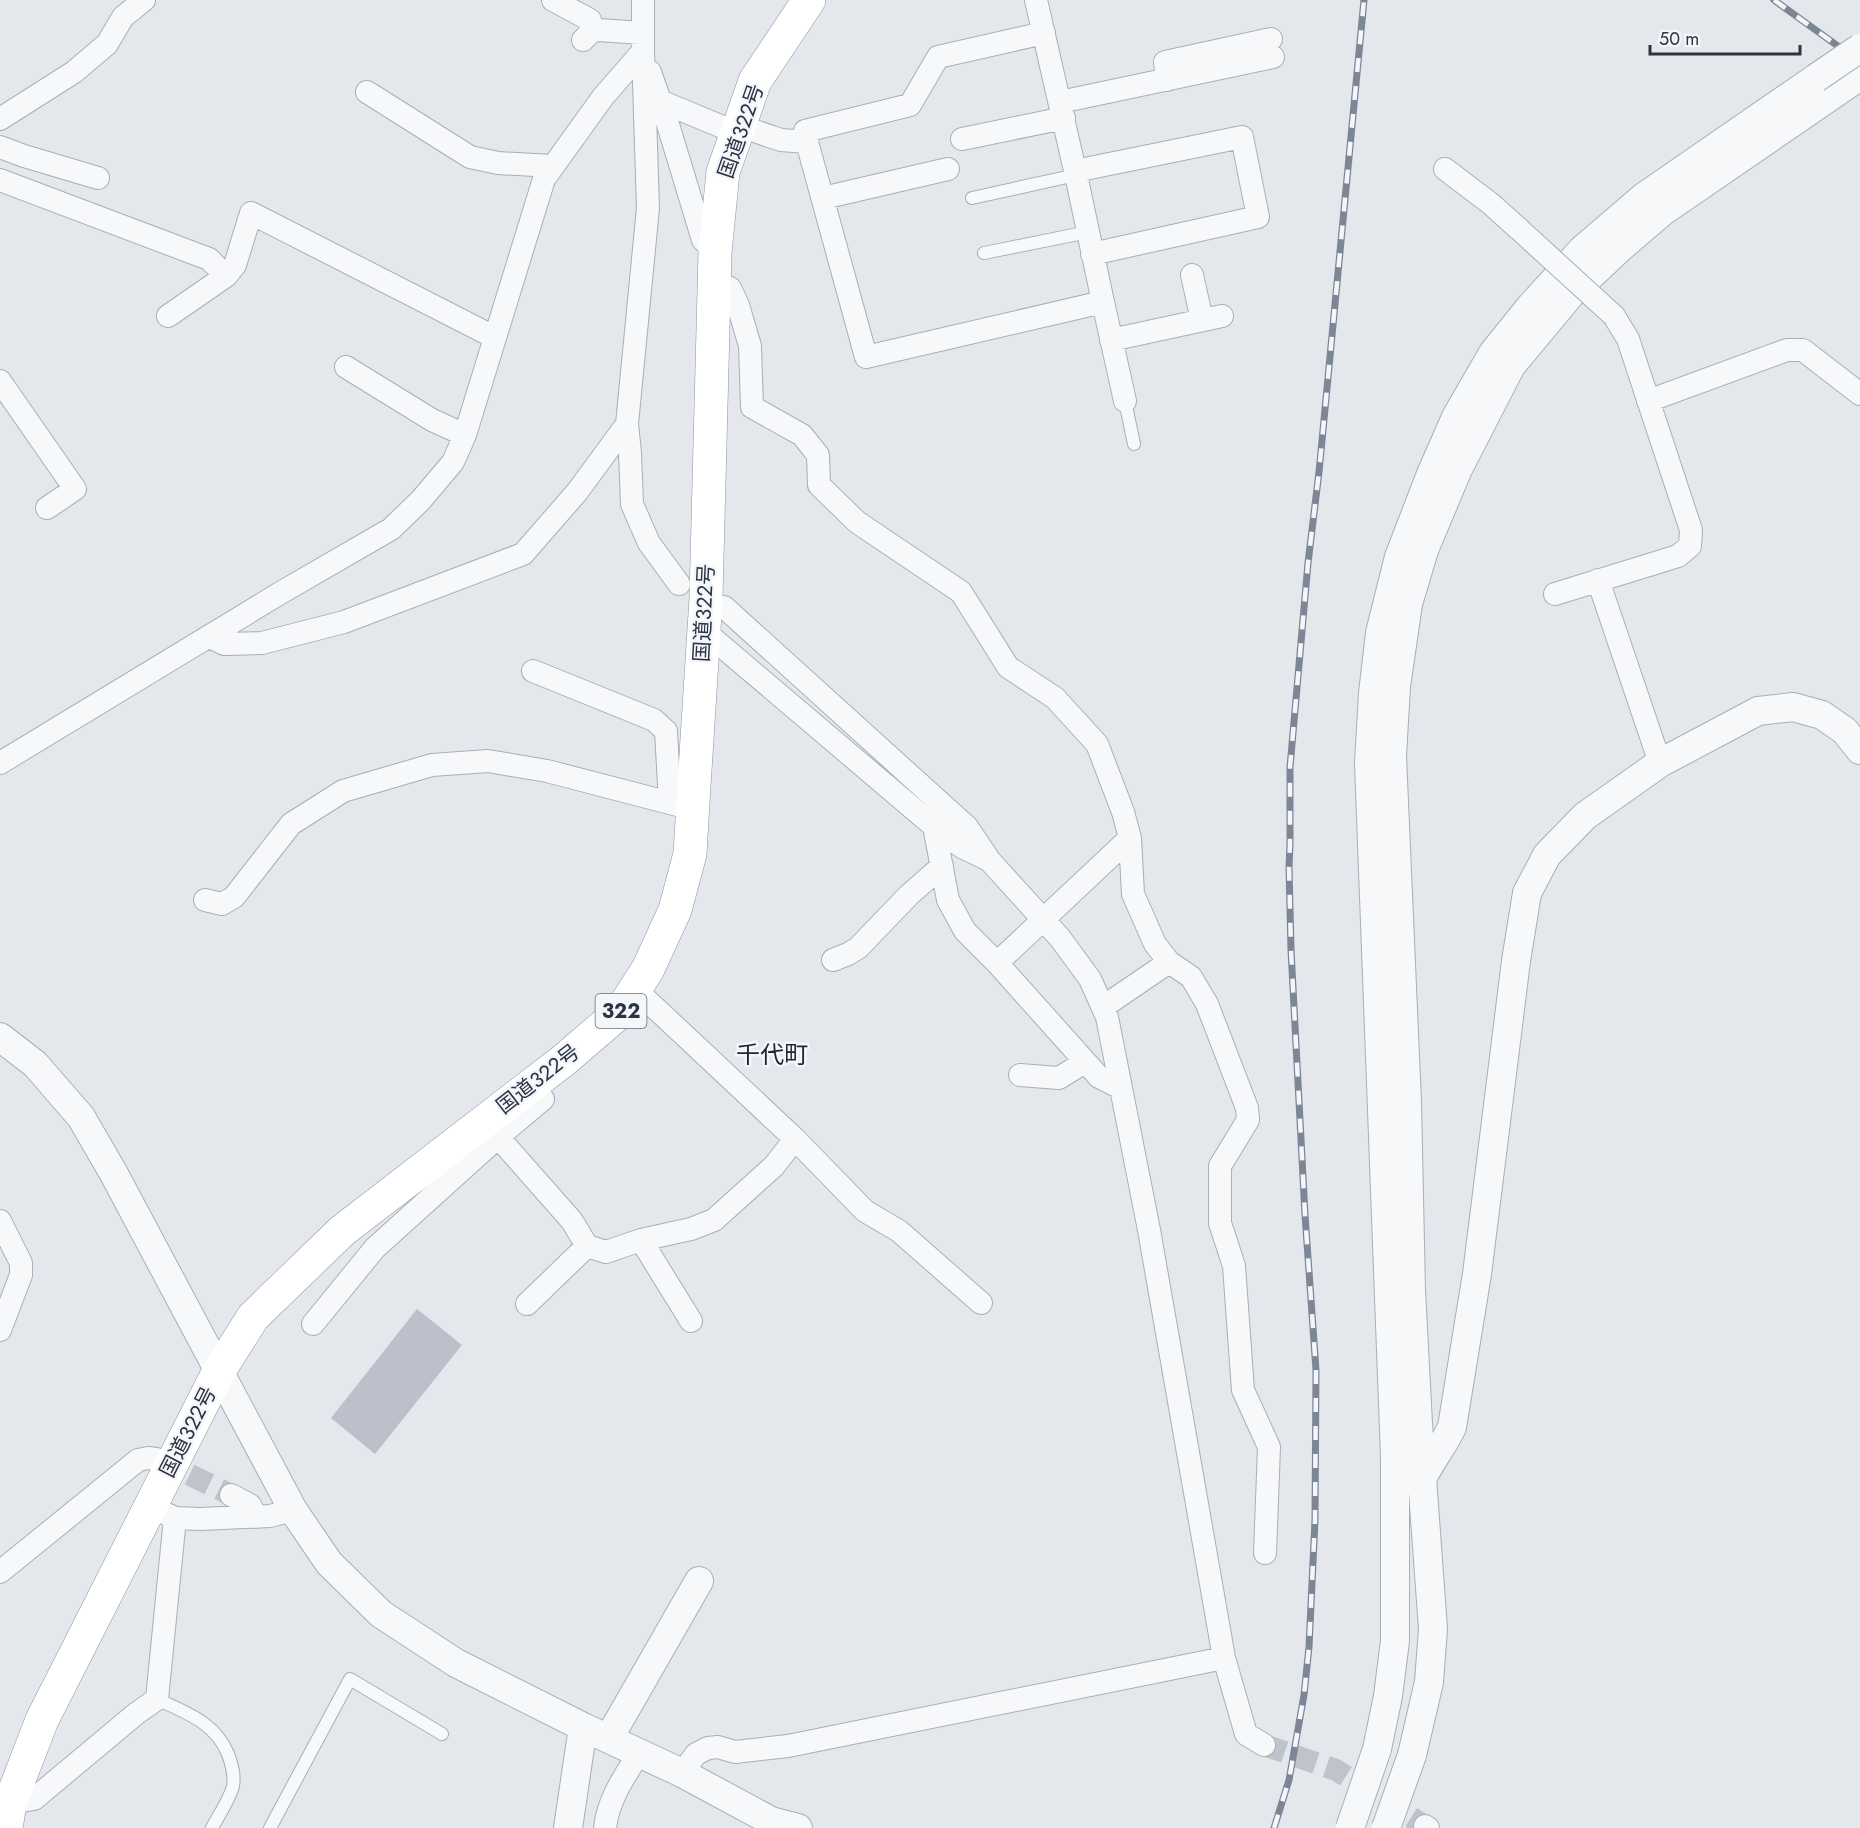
<svg xmlns="http://www.w3.org/2000/svg" width="1860" height="1828" viewBox="0 0 1860 1828" font-family="Jost,'Noto Sans JP',sans-serif">
  <style>
    .building { fill: #bbc0ca }
    .lines { fill: none; stroke-linecap: round; stroke-linejoin: round }
    .minor-tunnel { stroke: #bfc3cb; stroke-width: 22; stroke-dasharray: 22 11; stroke-linecap: butt }
    .service-casing { stroke: #a9aeb7; stroke-width: 14 }
    .minor-casing { stroke: #a9aeb7; stroke-width: 24 }
    .tertiary-casing { stroke: #a9aeb7; stroke-width: 30 }
    .trunk-casing { stroke: #8b94a3; stroke-width: 34 }
    .service { stroke: #f7f8fa; stroke-width: 12 }
    .minor { stroke: #f7f8fa; stroke-width: 22 }
    .tertiary { stroke: #f7f8fa; stroke-width: 28 }
    .trunk { stroke: #fff; stroke-width: 33 }
    .rail-casing { stroke: #7d8696; stroke-width: 7 }
    .rail { stroke: #f4f6f9; stroke-width: 4.5; stroke-dasharray: 14; stroke-linecap: butt }
    .minor-bridge-casing { stroke: #a9aeb7; stroke-width: 24; stroke-linecap: butt }
    .tertiary-bridge-casing { stroke: #a9aeb7; stroke-width: 30; stroke-linecap: butt }
    .minor-bridge { stroke: #f7f8fa; stroke-width: 22 }
    .tertiary-bridge { stroke: #f7f8fa; stroke-width: 28 }
    .labels { text-anchor: middle; dominant-baseline: central; stroke-width: 5; stroke-linejoin: round; paint-order: stroke }
    .shield { fill: #f4f6f9; stroke: #676e7b; stroke-width: 1.5 }
    .shield-label { font-size: 20px; font-weight: bold; fill: #2b3445 }
    .street-label { font-size: 21px; fill: #2b3445; stroke: #f4f6f9 }
    .quarter-label { font-size: 24px; fill: #1d2536; stroke: #f4f6f9 }
  </style>
  <rect width="100%" height="100%" fill="#e4e7ec"/>
  <path class="building" d="M 417,1309 L 462,1345 L 375,1454 L 331,1418 Z"/>
  <g class="lines">
    <path class="minor-tunnel" d="M 160,1460 L 231,1495
      M 1264,1745 L 1336,1770 L 1425,1826"/>
    <g class="service-casing">
      <path id="service" d="M 972,198 L 1076,175
        M 984,253 L 1088,232
        M 1125,401 L 1134,444
        M 157,1699 C 186,1713 215,1722 228,1754 C 232,1765 235,1775 233,1786 C 230,1799 218,1816 212,1828
        M 270,1828 L 350,1679 L 442,1734"/>
    </g>
    <g class="minor-casing">
      <path id="minor" d="M 553,0 L 590,20 L 591,32
        M 643,0 L 643,51 L 648,208 L 627,424 L 630,453 L 632,504 L 649,543 L 679,584
        M 583,40 L 591,32 L 598,30 L 643,33
        M 650,72 L 666,118 L 703,240 L 715,252
        M 1167,80 L 1165,62 L 1271,39
        M 367,92 L 470,157 L 498,163 L 553,166
        M 660,101 L 737,133
        M 1060,102 L 1273,57
        M 0,119 L 74,72 L 107,44 L 123,17 L 144,0
        M 740,126 L 781,140 L 807,142 L 866,357 L 1103,302 L 1076,175 L 1036,0
        M 962,139 L 1064,118
        M 807,142 L 805,131 L 910,105 L 938,57 L 1044,33
        M 0,147 L 24,156 L 98,178
        M 1445,169 L 1491,204 L 1520,230
        M 1075,171 L 1242,137 L 1258,217 L 1092,254
        M 0,180 L 209,259 L 226,276 L 168,316
        M 823,198 L 948,169
        M 1192,275 L 1202,320
        M 226,276 L 235,265 L 251,213 L 494,337
        M 714,281 L 730,288 L 738,305 L 750,346 L 752,407 L 802,435 L 818,455 L 819,485 L 857,522 L 961,592 L 1008,667 L 1055,698 L 1097,744 L 1123,812 L 1130,838 L 1133,894 L 1155,944 L 1169,962 L 1103,1007
        M 1103,302 L 1125,401
        M 1111,340 L 1222,316
        M 346,367 L 432,420 L 465,435
        M 0,381 L 75,489 L 47,508
        M 1648,401 L 1787,350 L 1803,350 L 1860,394
        M 1598,580 L 1660,763
        M 1555,594 L 1678,556 L 1690,546 L 1691,530 L 1628,339 L 1614,316
        M 724,607 L 967,827 L 990,861 L 1060,938 L 1090,979 L 1107,1017 L 1149,1230 L 1224,1658 L 1246,1734 L 1264,1745
        M 704,631 L 942,833 L 962,847 L 989,860
        M 210,637 L 224,644 L 262,643 L 344,622 L 523,554 L 577,492 L 627,424
        M 533,671 L 654,720 L 666,731 L 670,803
        M 0,763 L 282,592 L 391,529 L 421,500 L 453,462 L 465,435 L 544,179 L 603,97 L 643,51
        M 934,826 L 948,900 L 965,931 L 997,963 L 1130,838
        M 205,900 L 222,904 L 234,897 L 291,824 L 343,791 L 432,765 L 488,761 L 547,771 L 693,809
        M 833,960 L 848,954 L 858,948 L 909,895 L 942,866
        M 1169,962 L 1191,977 L 1207,1004 L 1247,1108 L 1248,1120 L 1220,1166 L 1220,1223 L 1234,1266 L 1243,1390 L 1269,1447 L 1265,1553
        M 997,963 L 1099,1077 L 1121,1088
        M 635,989 L 795,1139 L 865,1211 L 899,1231 L 981,1303
        M 1020,1075 L 1059,1078 L 1085,1062
        M 531,1086 L 543,1099 L 498,1137 L 572,1221 L 587,1246
        M 0,1221 L 21,1263 L 21,1275 L 0,1330
        M 641,1240 L 691,1321
        M 527,1304 L 587,1246 L 606,1252 L 641,1240 L 691,1229 L 714,1220 L 774,1166 L 795,1139
        M 313,1324 L 375,1248 L 498,1137
        M 231,1495 L 250,1505 L 256,1517
        M 162,1512 L 175,1518 L 200,1519 L 270,1516 L 293,1510
        M 0,1572 L 138,1460 L 148,1458 L 156,1459
        M 682,1773 L 696,1754 L 708,1748 L 718,1747 L 735,1752 L 788,1746 L 1224,1658
        M 10,1803 L 34,1799 L 137,1713 L 157,1699 L 175,1518
        M 1425,1826 L 1428,1828
        M 605,1828 C 608,1800 624,1777 639,1753"/>
    </g>
    <g class="tertiary-casing">
      <path id="tertiary" d="M 0,1037 L 35,1064 L 81,1117 L 114,1174 L 293,1510 L 329,1563 L 381,1614 L 456,1663 L 583,1727 L 682,1773 L 771,1821 L 798,1828
        M 1422,1479 C 1431,1460 1444,1445 1452,1427 L 1477,1274 L 1516,961 L 1527,893 L 1547,855 L 1585,816 L 1660,763 L 1758,711 L 1793,707 L 1822,715 L 1845,731 L 1860,750
        M 609,1738 L 699,1581
        M 1377,1749 L 1388,1696 L 1395,1641 L 1395,1457 L 1369,763 L 1373,693 L 1380,633 L 1399,557 L 1431,474 L 1456,417 L 1493,353 L 1530,307 L 1582,250 L 1645,196 L 1816,78
        M 1412,1755 L 1429,1682 L 1433,1629 L 1418,1423 L 1411,1290 L 1407,1102 L 1392,756 L 1396,686 L 1408,604 L 1424,550 L 1458,469 L 1511,366 L 1570,295 L 1620,248 L 1662,212 L 1860,76
        M 568,1828 L 583,1727"/>
    </g>
    <g class="trunk-casing">
      <path id="trunk" d="M 6,1828 L 10,1803 L 42,1720 L 219,1371 L 253,1317 L 342,1231 L 564,1060 L 621,1011 L 648,969 L 675,910 L 690,854 L 694,786 L 706,598 L 715,252 L 723,172 L 755,81 L 809,0"/>
    </g>
    <use href="#service" class="service"/>
    <use href="#minor" class="minor"/>
    <use href="#tertiary" class="tertiary"/>
    <use href="#trunk" class="trunk"/>
    <g class="rail-casing">
      <path id="rail" d="M 1774,0 L 1860,62
        M 1274,1828 L 1289,1780 L 1304,1695 L 1309,1647 L 1315,1520 L 1316,1370 L 1305,1215 L 1291,950 L 1289,867 L 1290,844 L 1290,767 L 1308,563 L 1319,472 L 1364,0"/>
    </g>
    <use href="#rail" class="rail"/>
    <g class="minor-bridge-casing">
      <path id="minor-bridge" d="M 1520,230 L 1614,316"/>
    </g>
    <g class="tertiary-bridge-casing">
      <path id="tertiary-bridge" d="M 1816,78 L 1860,48
        M 1350,1828 L 1377,1749
        M 1386,1828 L 1412,1755"/>
    </g>
    <use href="#minor-bridge" class="minor-bridge"/>
    <use href="#tertiary-bridge" class="tertiary-bridge"/>
  </g>
  <g class="labels">
    <rect class="shield" x="595.5" y="994" width="51" height="34" rx="4.5"/>
    <g class="shield-label">
      <text x="621" y="1011">322</text>
    </g>
    <g class="street-label">
      <text transform="translate(741 131) rotate(-71)">国道322号</text>
      <text transform="translate(704 613) rotate(-87)">国道322号</text>
      <text transform="translate(538 1079) rotate(-38)">国道322号</text>
      <text transform="translate(188 1432) rotate(-63)">国道322号</text>
    </g>
    <g class="quarter-label">
      <text x="772" y="1054">千代町</text>
    </g>
  </g>
  <path d="M1650 45v9h150v-9" fill="none" stroke="#2b3445" stroke-width="3"/>
  <text x="1659" y="45" font-size="18" fill="#2b3445" stroke="#f4f6f9" stroke-width="4.5" paint-order="stroke">50 m</text>
</svg>
